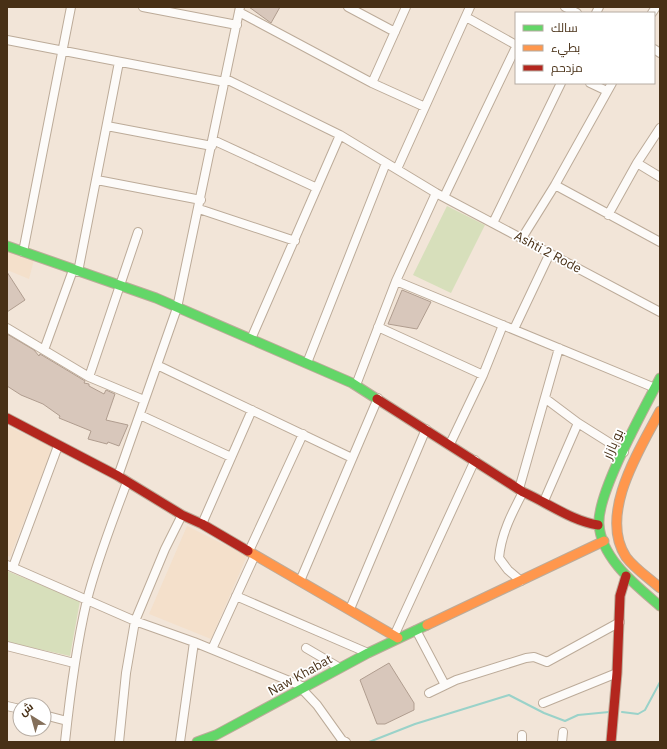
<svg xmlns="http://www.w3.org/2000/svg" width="667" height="749" viewBox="0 0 667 749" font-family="'IBM Plex Sans',Cairo,sans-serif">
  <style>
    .built { fill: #f4e0cb }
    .green { fill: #d7dfbb }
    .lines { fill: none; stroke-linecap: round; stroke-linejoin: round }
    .stream { stroke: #9ad2c9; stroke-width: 2 }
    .building { fill: #d8c7bb; stroke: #b09d8f }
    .street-casing { stroke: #bcab99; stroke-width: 10 }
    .fast-casing { stroke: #bcab99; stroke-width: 11 }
    .slow-casing { stroke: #bcab99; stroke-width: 11 }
    .jam-casing { stroke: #bcab99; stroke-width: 11 }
    .street { stroke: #fdfbf9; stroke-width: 8 }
    .fast { stroke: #63d668; stroke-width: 9 }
    .slow { stroke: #ff974d; stroke-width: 9 }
    .jam { stroke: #b3261e; stroke-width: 9 }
    .labels { text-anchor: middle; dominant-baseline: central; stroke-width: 3.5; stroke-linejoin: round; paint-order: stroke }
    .street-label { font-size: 13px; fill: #483016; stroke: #fff }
  </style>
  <rect width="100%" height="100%" fill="#f2e5d8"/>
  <path class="built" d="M 7,250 L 35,256 L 29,279 L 7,270 Z
    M 7,426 L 53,447 L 10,557 L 7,555 Z
    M 187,526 L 247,556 L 211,639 L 149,614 Z"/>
  <path class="green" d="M 447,206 L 485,225 L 451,293 L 413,275 Z
    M 7,571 L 80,601 L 70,656 L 7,642 Z"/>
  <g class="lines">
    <path class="stream" d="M 622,712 L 638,714 L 645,710 L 660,682
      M 369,742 L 415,724 L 509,695 L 544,713 L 565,721 L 578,715 L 609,712"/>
  </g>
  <path class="building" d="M 249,7 L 280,7 L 271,23 Z
    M 7,272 L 25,300 L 7,312 Z
    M 402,290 L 431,302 L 417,329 L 388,324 Z
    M 7,334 L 34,350 L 39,356 L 40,354 L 85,381 L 84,383 L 89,384 L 89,386 L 104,394 L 106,390 L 115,394 L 106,420 L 128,425 L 119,446 L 108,442 L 107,444 L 88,439 L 91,431 L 59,418 L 60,416 L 43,404 L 21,395 L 7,386 Z
    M 389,663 L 414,703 L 414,710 L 385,724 L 377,724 L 360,680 Z"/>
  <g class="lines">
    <g class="street-casing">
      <path id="street" d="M 143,7 L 237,25
        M 348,7 L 395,32
        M 565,7 L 577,13
        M 239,12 L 372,83 L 425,107
        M 596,13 L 599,7
        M 652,13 L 656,7
        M 466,17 L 516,45
        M 7,40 L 225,82
        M 654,49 L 660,53
        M 226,79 L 340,135 L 436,193 L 660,312
        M 372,83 L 406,7
        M 590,83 L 607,91
        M 107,126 L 212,146
        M 213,140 L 317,188
        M 637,163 L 660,177
        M 397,169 L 470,7
        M 97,180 L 201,200
        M 555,185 L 660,242
        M 444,197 L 516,47
        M 199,209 L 295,241
        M 608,215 L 637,163 L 660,128
        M 493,223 L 561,83
        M 522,238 L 555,185 L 612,83
        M 23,252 L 71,7
        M 78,272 L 119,62
        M 396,281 L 655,388
        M 378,327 L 483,375
        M 7,328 L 89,377 L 138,232
        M 514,329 L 550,253
        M 251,339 L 340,135
        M 44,350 L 73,270
        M 307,363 L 386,163
        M 157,365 L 352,458
        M 89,377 L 144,400
        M 356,385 L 396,281 L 436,193
        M 546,399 L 578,423 L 624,452
        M 140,415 L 231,457
        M 450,444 L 483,375 L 503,325
        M 118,476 L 177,308 L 240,7
        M 519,489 L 559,348
        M 544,501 L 578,423
        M 202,524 L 252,410
        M 249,551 L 303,434
        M 7,565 L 135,621 L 194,642 L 304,687
        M 13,567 L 58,446
        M 300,581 L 378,398
        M 521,581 L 508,570 L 499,558 C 501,534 512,513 523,492
        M 236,596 L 368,653
        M 350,609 L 426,429
        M 416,630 L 445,685
        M 394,636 L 475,460
        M 7,646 L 74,663
        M 306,648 L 340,668
        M 212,649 L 255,555
        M 301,688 L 317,705 L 342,740 L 346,742
        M 429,693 L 456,680 L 526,658 L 534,657 L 547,662 L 620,622
        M 543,703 L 617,673
        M 7,706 L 20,709
        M 44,715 L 67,721
        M 65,742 C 70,694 76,647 87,600 C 97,560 113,520 127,482
        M 119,742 L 126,673 L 135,621 L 165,549 L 182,515
        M 180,742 L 194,642
        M 522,742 L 522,735
        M 562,742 L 563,732"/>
    </g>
    <g class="fast-casing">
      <path id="fast" d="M 7,246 L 156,298 L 352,383 L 377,399
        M 660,378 C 644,409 597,493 599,524 C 601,559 637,586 660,606
        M 197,742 L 216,735 L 368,653 L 427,625"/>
    </g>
    <g class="slow-casing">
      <path id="slow" d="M 660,411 C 640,449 598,514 626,557 C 635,569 649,578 660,588
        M 248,551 L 398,638
        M 427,625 L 604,541"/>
    </g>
    <g class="jam-casing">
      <path id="jam" d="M 377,399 L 523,492 C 548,503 572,521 598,525
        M 7,418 L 118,476 L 182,515 L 202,524 L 248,551
        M 611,742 L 617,673 L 620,596 L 626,576"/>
    </g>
    <use href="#street" class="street"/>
    <use href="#fast" class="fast"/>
    <use href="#slow" class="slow"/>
    <use href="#jam" class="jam"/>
  </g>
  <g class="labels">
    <g class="street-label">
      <text transform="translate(548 252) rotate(28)">Ashti 2 Rode</text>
      <text transform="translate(613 444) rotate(-66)">بو بازار</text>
      <text transform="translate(300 675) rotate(-29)">Naw Khabat</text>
    </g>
  </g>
  <rect width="667" height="749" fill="none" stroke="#483016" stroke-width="16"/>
  <rect x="515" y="12" width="140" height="72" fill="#ffffff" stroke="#b6aca2"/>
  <rect x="523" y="25" width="20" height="6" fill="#63d668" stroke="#b6aca2"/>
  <text x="551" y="32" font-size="12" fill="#483016">سالك</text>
  <rect x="523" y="45" width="20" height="6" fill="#ff974d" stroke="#b6aca2"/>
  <text x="551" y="52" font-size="12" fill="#483016">بطيء</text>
  <rect x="523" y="65" width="20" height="6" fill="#b3261e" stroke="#b6aca2"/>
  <text x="551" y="72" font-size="12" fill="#483016">مزدحم</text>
  <g transform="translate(32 717) rotate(323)"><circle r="19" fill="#ffffff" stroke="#b6aca2"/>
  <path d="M0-3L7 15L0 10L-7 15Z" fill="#846f5a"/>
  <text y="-6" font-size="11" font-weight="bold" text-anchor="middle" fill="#483016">ش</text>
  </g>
</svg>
